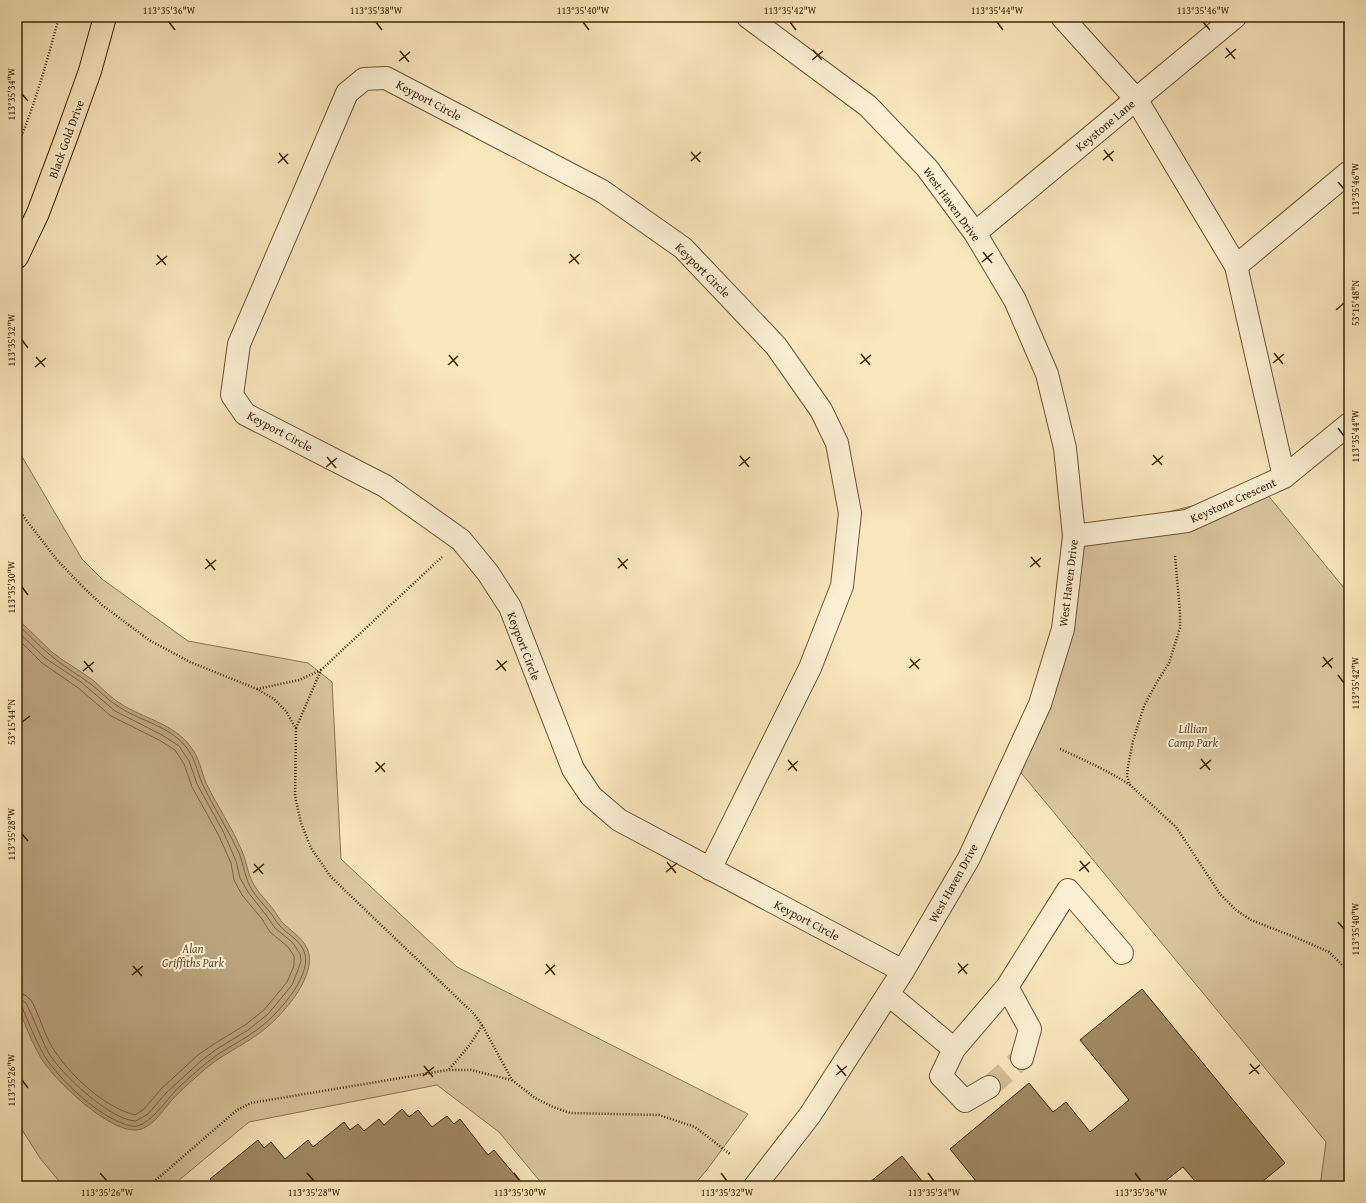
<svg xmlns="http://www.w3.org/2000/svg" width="1366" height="1203" viewBox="0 0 1366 1203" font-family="'Gentium Book Plus',serif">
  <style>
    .green { fill: #d8c59d; stroke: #8b7451 }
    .water { fill: #b9a47e; stroke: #88714e }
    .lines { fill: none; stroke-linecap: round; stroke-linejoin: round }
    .shore { stroke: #7c6442; stroke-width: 1 }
    .building { fill: #9f8964; stroke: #3e2405 }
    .minor-tunnel { stroke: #d3bf97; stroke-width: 22; stroke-dasharray: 22 11; stroke-linecap: butt }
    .minor-casing { stroke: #6c5433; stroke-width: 24 }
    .major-casing { stroke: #3e2405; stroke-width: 24 }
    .path { stroke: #3e2405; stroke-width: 2.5; stroke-dasharray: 1 2; stroke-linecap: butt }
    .minor { stroke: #faefd3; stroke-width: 22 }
    .major { stroke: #f8e6bc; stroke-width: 22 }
    .ticks { fill: none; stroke: #3e2405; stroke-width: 1.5 }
    .labels { text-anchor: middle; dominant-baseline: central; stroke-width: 4; stroke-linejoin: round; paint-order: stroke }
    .street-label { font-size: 12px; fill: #3e2405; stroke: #faefd3 }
    .park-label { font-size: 12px; font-style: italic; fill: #644c2b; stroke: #faefd3 }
    .neatline { fill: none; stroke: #3e2405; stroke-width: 1.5 }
    .ticks-label { font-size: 10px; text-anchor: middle; fill: #3e2405 }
  </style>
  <rect width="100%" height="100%" fill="#f8e6bc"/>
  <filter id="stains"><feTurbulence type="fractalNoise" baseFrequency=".005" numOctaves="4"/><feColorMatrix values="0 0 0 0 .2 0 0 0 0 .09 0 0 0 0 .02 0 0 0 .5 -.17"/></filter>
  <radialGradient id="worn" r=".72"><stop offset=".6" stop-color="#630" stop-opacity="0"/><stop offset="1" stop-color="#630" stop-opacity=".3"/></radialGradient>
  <path class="green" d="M 17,448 L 82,559 L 102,579 L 188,641 L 308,663 L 332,682 L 341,859 L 457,967 L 748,1114 L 706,1171 L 693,1186 L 544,1186 L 499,1132 L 437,1085 L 249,1122 L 172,1186 L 63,1186 L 40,1158 L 17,1122 Z
    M 1262,488 L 1349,594 L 1349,1186 L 1320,1186 L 1326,1142 L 1013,763 L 1040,704 L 1074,536 Z"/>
  <path class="water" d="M 17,619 C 30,630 41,642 53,653 C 66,663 81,671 94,681 C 103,689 111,698 121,704 C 143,718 174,724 190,746 C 199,757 201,770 206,783 C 217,806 232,827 242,851 C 247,863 248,877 256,888 C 261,896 268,902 273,909 C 277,914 279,920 284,924 C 293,933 306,940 309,954 C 314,980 281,1017 261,1032 C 249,1041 236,1048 223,1056 C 213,1062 204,1070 195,1078 C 187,1085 179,1092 172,1100 C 162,1111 151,1130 135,1130 C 108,1131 54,1080 41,1058 C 31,1041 24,1022 17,1004 Z"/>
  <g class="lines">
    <path class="shore" d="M 17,624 C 28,634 38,645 49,654 C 62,666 78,674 92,685 C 101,692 109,701 119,707 C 140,721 170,726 186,747 C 195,758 197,771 202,783 C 213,807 228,829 239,853 C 244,866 245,879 252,890 C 257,898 263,904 269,911 C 273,915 275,921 279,925 C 288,935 301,940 305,954 C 311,978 276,1016 258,1029 C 245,1039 230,1046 217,1055 C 203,1065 190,1077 177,1089 C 167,1099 147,1130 131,1126 C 102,1120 59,1080 44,1055 C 35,1040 29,1023 22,1007 L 17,1004
      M 17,631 L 45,658 L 81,682 L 115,711 L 162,735 L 179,746 L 189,761 L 197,784 L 223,831 L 236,861 L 240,878 L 248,892 L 266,915 L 275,928 L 293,943 L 300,954 L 301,961 L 299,967 L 292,985 L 268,1014 L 248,1030 L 217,1049 L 202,1060 L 166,1093 L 148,1114 L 136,1121 C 111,1121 60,1073 48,1052 C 40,1036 34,1019 26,1003 L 22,1000 L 17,999
      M 17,638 L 42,663 L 77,687 L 111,716 L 159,740 L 175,750 L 184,764 L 192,787 L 218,834 L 231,863 L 234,880 L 242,895 L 262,919 L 270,932 L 288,947 L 294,956 L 294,966 L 287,982 L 264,1010 L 245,1025 L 214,1044 L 198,1055 L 162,1088 L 144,1109 L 135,1115 C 104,1107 71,1076 54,1050 C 44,1035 40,1016 31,1000 L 25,995 L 17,993"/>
  </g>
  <path class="building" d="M 1142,989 L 1285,1163 L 1257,1186 L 1199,1186 L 1183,1167 L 1159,1186 L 980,1186 L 950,1149 L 1029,1083 L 1053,1112 L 1066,1102 L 1090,1132 L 1129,1100 L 1080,1040 Z
    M 402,1109 L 409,1117 L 418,1110 L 432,1127 L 447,1116 L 454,1124 L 460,1119 L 488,1155 L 494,1150 L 524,1186 L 379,1186 L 381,1184 L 379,1181 L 372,1186 L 214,1186 L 210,1179 L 258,1140 L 264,1148 L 271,1142 L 285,1159 L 308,1140 L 313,1147 L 344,1122 L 350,1130 L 358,1124 L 364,1131 L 379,1119 L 384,1125 Z
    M 902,1156 L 926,1186 L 865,1186 Z"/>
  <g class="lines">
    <path class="minor-tunnel" d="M 989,1087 L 1022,1058"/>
    <g class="minor-casing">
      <path id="minor" d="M 748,17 L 868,106 L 927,168 L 975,233 L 1015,300 L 1047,374 L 1065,448 L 1074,536 L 1063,629 L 1040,704 L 969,858 L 903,971 L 810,1115 L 755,1186
        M 1062,17 L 1136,99 L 1236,266 L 1284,477
        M 975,233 L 1235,17
        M 1236,266 L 1349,172
        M 1074,536 L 1187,521 L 1284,477 L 1349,424
        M 710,869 L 810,668 L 842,586 L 850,513 L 837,443 L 821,410 L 776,346 L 683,248 L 602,191 L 386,78 L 364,79 L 347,93 L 239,344 L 232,395 L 245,414 L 385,486 L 461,540 L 488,573 L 510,607 L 573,769 L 591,796 L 619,820 L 903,971
        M 888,994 L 954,1049
        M 1022,1058 L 1030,1029 L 1007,987 L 1068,890 L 1122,953
        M 989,1087 L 965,1101 L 941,1076 L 954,1049 L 1007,987"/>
    </g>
    <g class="major-casing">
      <path id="major" d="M 17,257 L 38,213 L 66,138 L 90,71 L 105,17"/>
    </g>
    <path class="path" d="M 17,147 C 35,105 47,61 59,17
      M 17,508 L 57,560 L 82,586 L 102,605 L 149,640 L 190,662 L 257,689 L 274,699 L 286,711 L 296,729 L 295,796 L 301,823 L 311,848 L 331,877 L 474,1014 L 482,1025 L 512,1080 L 535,1098 L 553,1107 L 570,1113 L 659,1115 L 695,1127 L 730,1154
      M 1175,556 L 1180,612 L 1180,628 L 1169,663 L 1157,682 L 1144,706 L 1133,741 L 1128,766 L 1127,776 L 1130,785 L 1176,827 L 1220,894 L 1236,910 L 1251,920 L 1297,938 L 1329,952 L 1349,972
      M 257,689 L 299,680 L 321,670
      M 296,728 L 321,670 L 442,557
      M 1060,749 C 1084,760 1107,770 1130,785
      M 449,1069 C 462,1055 473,1042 482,1025
      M 149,1186 L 237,1110 L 251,1103 L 448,1070 L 471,1070 L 511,1080"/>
    <use href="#minor" class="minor"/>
    <use href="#major" class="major"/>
  </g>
  <path class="ticks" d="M 169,22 L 175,30M 376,22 L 382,30M 583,22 L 589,30M 790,22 L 796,30M 997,22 L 1003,30M 1203,22 L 1210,30M 1226,48 L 1235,59M 813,50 L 822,60M 400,51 L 409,62M 1225,58 L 1236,49M 812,60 L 823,51M 399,61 L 410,52M 22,94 L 28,101M 1104,150 L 1113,161M 691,152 L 700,162M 279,153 L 288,164M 1103,160 L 1114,151M 691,161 L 701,152M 278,163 L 288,154M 1338,182 L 1344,189M 983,252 L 992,263M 570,254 L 579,264M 157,255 L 166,265M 982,262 L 993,253M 569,263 L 580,254M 156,265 L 167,256M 1336,310 L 1344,303M 22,340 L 28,348M 1274,353 L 1283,364M 861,354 L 870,365M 449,355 L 458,366M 36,357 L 45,367M 1273,363 L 1284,354M 860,364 L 871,355M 448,365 L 458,356M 35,367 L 46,358M 1338,428 L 1344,436M 1153,455 L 1162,465M 740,456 L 749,467M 327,457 L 336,468M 1152,465 L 1163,456M 739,466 L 750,457M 326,467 L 337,458M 1031,557 L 1040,567M 618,558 L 627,569M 206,559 L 215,570M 1030,567 L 1041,558M 618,568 L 628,559M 205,569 L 216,560M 22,587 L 28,595M 1323,657 L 1332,668M 910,659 L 919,669M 497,660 L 506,671M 84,661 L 93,672M 1322,667 L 1333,658M 909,668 L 920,659M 496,670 L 507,661M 83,671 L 94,662M 1338,675 L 1344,683M 22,722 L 30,716M 1201,759 L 1210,770M 788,760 L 797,771M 376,762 L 385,772M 1200,769 L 1211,760M 788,770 L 798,761M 375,772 L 385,763M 22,834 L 28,841M 1080,861 L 1089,872M 667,862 L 676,873M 254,864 L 263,874M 1079,871 L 1090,862M 666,872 L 677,863M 253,873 L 264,864M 1338,922 L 1344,929M 958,963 L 967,974M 546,964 L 555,975M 133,966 L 142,976M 958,973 L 968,964M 545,974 L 555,965M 132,975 L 143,966M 1250,1064 L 1259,1074M 837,1065 L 846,1076M 424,1066 L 433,1077M 1249,1074 L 1260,1065M 836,1075 L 847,1066M 423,1076 L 434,1067M 22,1080 L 28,1088M 100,1173 L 107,1181M 307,1173 L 314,1181M 514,1173 L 520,1181M 721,1173 L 727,1181M 928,1173 L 934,1181M 1135,1173 L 1141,1181"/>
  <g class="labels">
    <g class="street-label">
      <text transform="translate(429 100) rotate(28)">Keyport Circle</text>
      <text transform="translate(1105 125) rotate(-40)">Keystone Lane</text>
      <text transform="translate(66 139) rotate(-70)">Black Gold Drive</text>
      <text transform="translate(952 204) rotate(54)">West Haven Drive</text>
      <text transform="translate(703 270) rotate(45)">Keyport Circle</text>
      <text transform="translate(280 431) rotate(28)">Keyport Circle</text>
      <text transform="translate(1233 500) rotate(-24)">Keystone Crescent</text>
      <text transform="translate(1068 583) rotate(-83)">West Haven Drive</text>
      <text transform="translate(524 646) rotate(69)">Keyport Circle</text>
      <text transform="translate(953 883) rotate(-61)">West Haven Drive</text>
      <text transform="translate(807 920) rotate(28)">Keyport Circle</text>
    </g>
    <g class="park-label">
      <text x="1193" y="728">Lillian<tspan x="1193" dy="14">Camp Park</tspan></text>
      <text x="193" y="948">Alan<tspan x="193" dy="14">Griffiths Park</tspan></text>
    </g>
  </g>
  <rect width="1366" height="1203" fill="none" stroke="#f8e6bc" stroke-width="44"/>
  <rect x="22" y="22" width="1322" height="1159" class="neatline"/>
  <g class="ticks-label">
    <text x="169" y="14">113°35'36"W</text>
    <text x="376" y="14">113°35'38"W</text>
    <text x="583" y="14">113°35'40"W</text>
    <text x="790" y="14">113°35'42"W</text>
    <text x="997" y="14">113°35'44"W</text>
    <text x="1203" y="14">113°35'46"W</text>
    <text transform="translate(11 94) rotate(-90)" y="4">113°35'34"W</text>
    <text transform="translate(1355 189) rotate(-90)" y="4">113°35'46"W</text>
    <text transform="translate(1355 303) rotate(-90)" y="4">53°15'48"N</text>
    <text transform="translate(11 340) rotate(-90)" y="4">113°35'32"W</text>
    <text transform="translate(1355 436) rotate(-90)" y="4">113°35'44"W</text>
    <text transform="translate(11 587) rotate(-90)" y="4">113°35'30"W</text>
    <text transform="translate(1355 683) rotate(-90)" y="4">113°35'42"W</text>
    <text transform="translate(11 722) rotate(-90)" y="4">53°15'44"N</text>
    <text transform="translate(11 834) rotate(-90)" y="4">113°35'28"W</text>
    <text transform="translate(1355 929) rotate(-90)" y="4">113°35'40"W</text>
    <text transform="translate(11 1080) rotate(-90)" y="4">113°35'26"W</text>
    <text x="107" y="1196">113°35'26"W</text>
    <text x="314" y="1196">113°35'28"W</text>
    <text x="520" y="1196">113°35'30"W</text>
    <text x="727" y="1196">113°35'32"W</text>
    <text x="934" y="1196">113°35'34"W</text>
    <text x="1141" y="1196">113°35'36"W</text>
  </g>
  <rect width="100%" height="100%" filter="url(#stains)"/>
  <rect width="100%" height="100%" fill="url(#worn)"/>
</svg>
